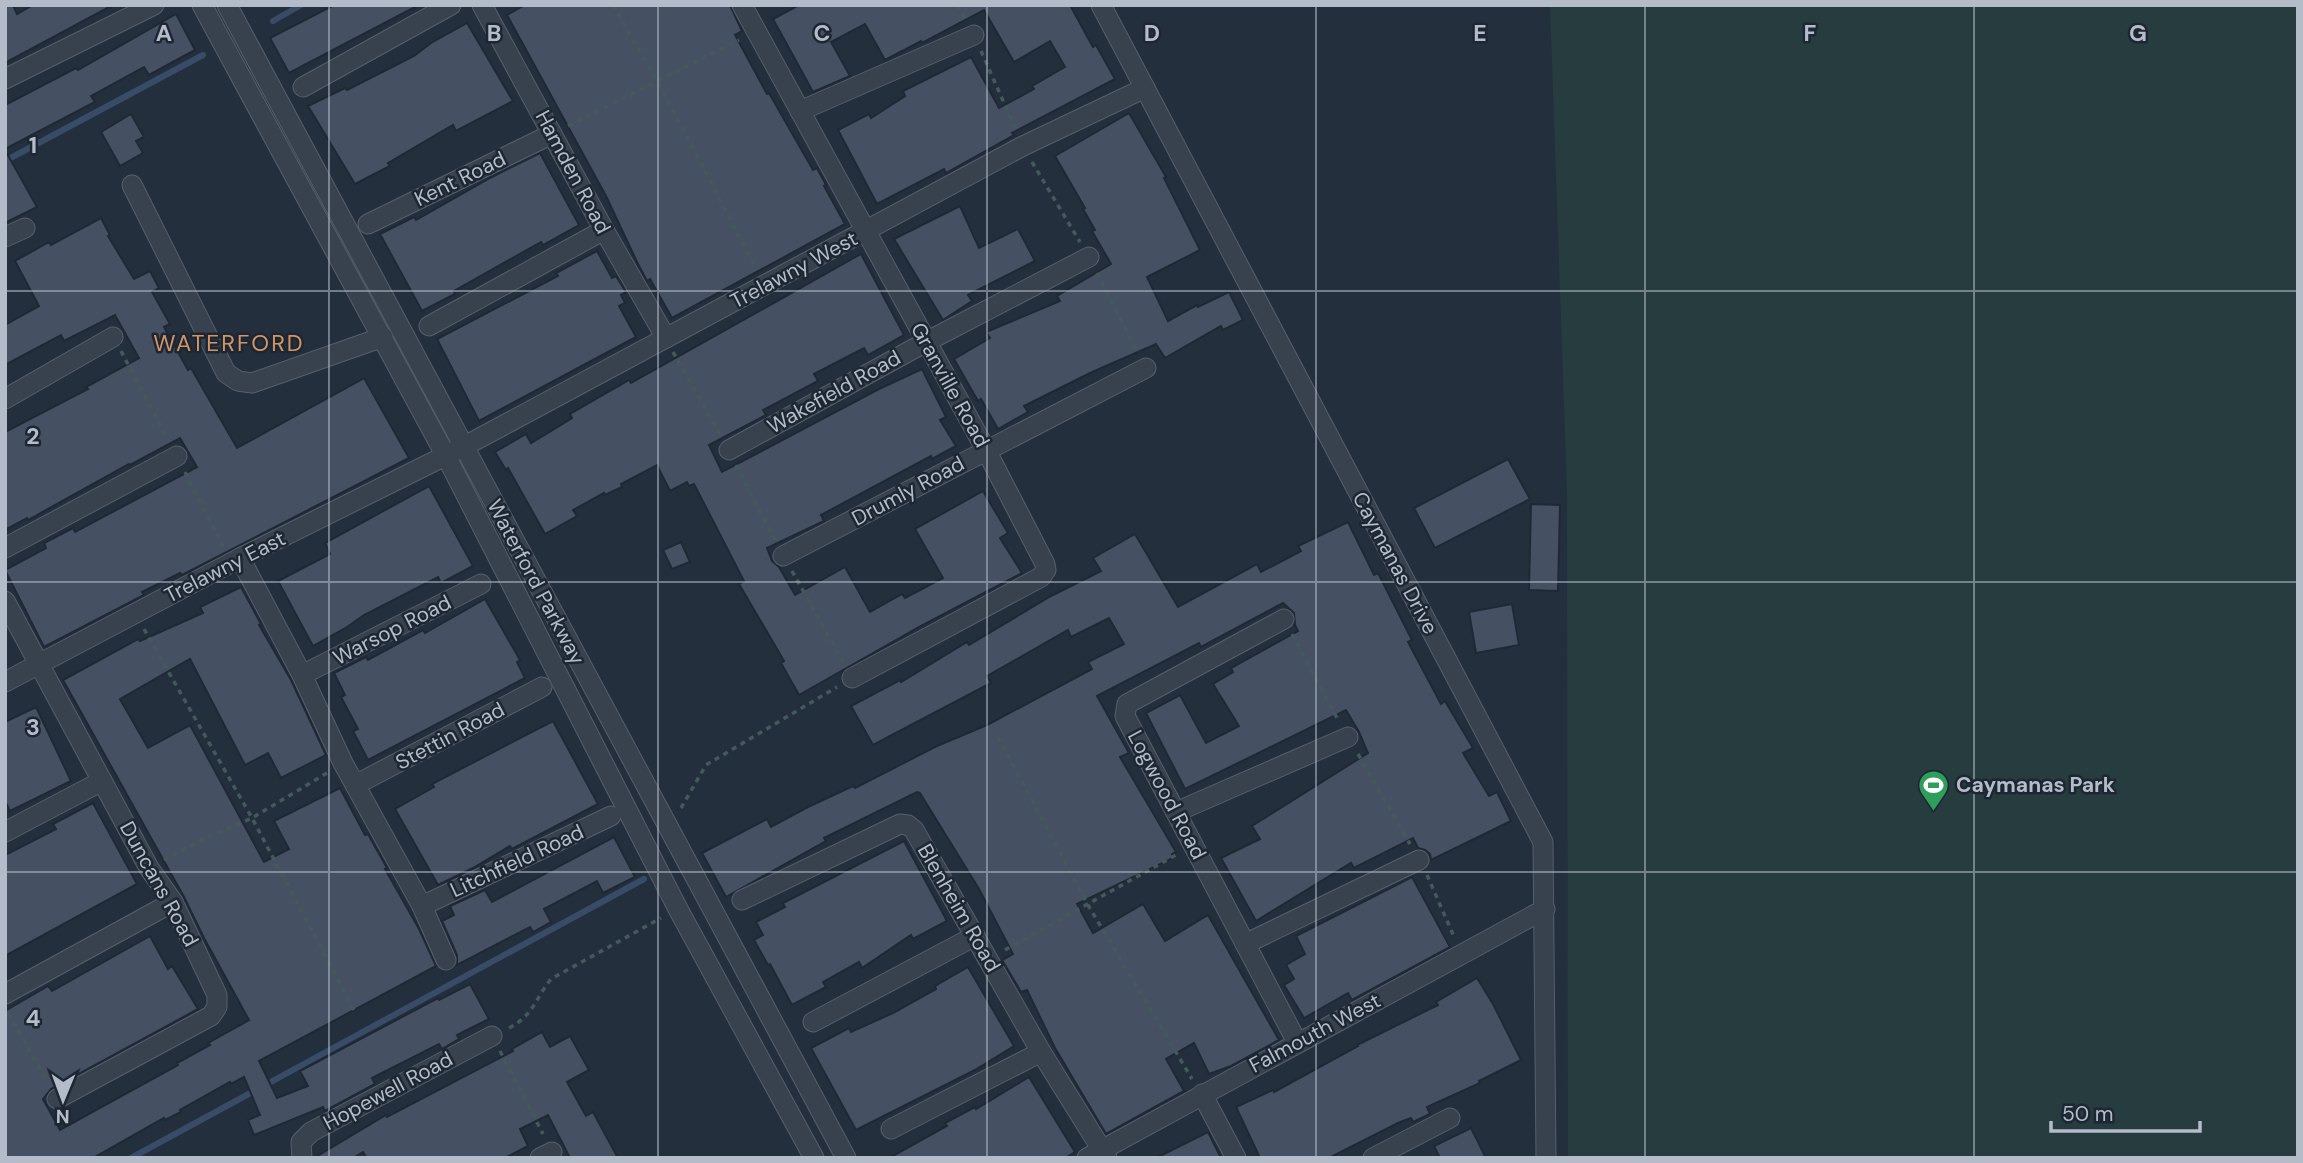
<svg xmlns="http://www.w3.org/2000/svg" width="2303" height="1163" font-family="'DM Sans',sans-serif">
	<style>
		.green { fill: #263c3f }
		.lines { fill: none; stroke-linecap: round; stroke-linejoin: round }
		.stream { stroke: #394c67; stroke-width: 6 }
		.building { fill: #455162; stroke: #1f2835; stroke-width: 2 }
		.minor-casing { stroke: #565f6c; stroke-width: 21 }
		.path { stroke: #44595c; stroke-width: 3.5; stroke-dasharray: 5 5; stroke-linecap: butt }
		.minor { stroke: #38414e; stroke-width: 19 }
		.grid { fill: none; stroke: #b4bcc9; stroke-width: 2; stroke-opacity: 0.55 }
		.labels { text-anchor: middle; stroke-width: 5; stroke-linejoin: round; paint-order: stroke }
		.street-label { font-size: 21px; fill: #b4bcc9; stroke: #1d2633 }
		.poi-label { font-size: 21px; font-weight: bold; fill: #b4bcc9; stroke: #1d2633; text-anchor: start }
		.neighbourhood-label { font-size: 23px; letter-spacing: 2px; fill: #d59563; stroke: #1d2633 }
		.grid-label { font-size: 23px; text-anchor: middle; font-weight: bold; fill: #b4bcc9; stroke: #1d2633; stroke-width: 5; stroke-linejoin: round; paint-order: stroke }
	</style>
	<rect width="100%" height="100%" fill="#242f3e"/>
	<path class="green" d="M1550 5H2298V1158H1568L1567 490Z"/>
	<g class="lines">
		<g class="stream">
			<path d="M273 21 301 5"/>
			<path d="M5 161 203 55"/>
			<path d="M131 1158 644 879"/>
		</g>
	</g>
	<g class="building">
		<path d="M5 5H13L17 14 33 5H113L5 63Z"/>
		<path d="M334 5H419L289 73 270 38Z"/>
		<path d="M525 5H730L742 31 735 35 767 94 769 93 813 170 817 168 826 185 824 186 845 224 672 318 650 279 647 281 638 264 606 196 507 15Z"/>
		<path d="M799 5H1070L1093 47 1096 45 1115 79 1012 133 1014 135 946 173 944 169 877 204 838 130 869 114 871 118 905 96 903 91 971 57 999 108 1034 89 1032 86 1065 67 1050 41 1014 62 984 10 922 43 921 41 885 60 865 24 831 42 850 76 813 92 773 19Z"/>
		<path d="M176 14 195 50 149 75 144 67 91 96 95 102 5 149V105L76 68 78 70Z"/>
		<path d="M467 23 513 101 456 131 453 125 388 163 390 166 355 184 308 106 345 88 347 90 414 56 431 43Z"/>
		<path d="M1129 113 1166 177 1164 178 1200 250 1147 277 1168 321 1197 305 1198 307 1229 292 1243 320 1223 330 1221 326 1165 358 1156 344 1090 373 1024 406 1028 412 998 429 981 399 978 401 954 359 990 338 986 332 1060 301 1057 296 1111 264 1092 231 1095 230 1083 209 1085 208 1055 156Z"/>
		<path d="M131 114 144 137 136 141 143 153 120 166 101 132Z"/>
		<path d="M5 150 37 207 5 223Z"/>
		<path d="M540 153 579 225 543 245 541 242 454 291 455 294 422 311 380 234 414 217 416 220 490 178Z"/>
		<path d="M960 206 979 248 1018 229 1035 261 968 295 972 301 943 320 894 239Z"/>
		<path d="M101 218 110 235 108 236 134 279 150 271 159 288 152 292 170 324 164 327 188 370 191 368 237 448 364 378 409 458 182 575 180 573 142 592 144 595 44 647 5 570 46 548 44 543 73 528 75 532 197 467 180 438 130 465 129 464 28 520 27 518 5 530V432L88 389 86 387 139 358 115 315 64 341 61 335 5 365V325L39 306 15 261 49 242 51 245Z"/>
		<path d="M597 251 612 278 616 276 626 292 621 295 625 303 619 306 636 337 479 421 437 339 558 276 556 273Z"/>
		<path d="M861 254 904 335 868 355 864 348 814 374 818 381 763 410 766 415 709 445 722 472 879 389 922 369 946 417 940 420 956 446 932 459 931 456 821 515 824 521 767 548 772 561 779 567 795 595 845 567 870 612 902 594 905 598 943 578 915 529 983 491 1008 533 1000 538 1022 573 921 626 799 695 781 663 784 661 739 584 744 581 694 484 689 486 687 482 670 491 657 465 621 484 622 487 605 495 604 493 573 510 577 516 545 534 508 468 506 470 495 452 526 434 531 443 572 418 570 414 629 380 631 383Z"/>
		<path d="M1508 459 1530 499 1435 548 1414 508Z"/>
		<path d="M429 486 473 566 441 583 438 577 364 615 347 627 313 646 278 581 330 554 325 543Z"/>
		<path d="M1531 504 1560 505 1558 591 1529 590Z"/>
		<path d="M1348 522 1374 575 1378 573 1412 640 1408 642 1441 704 1445 701 1473 748 1463 753 1489 796 1497 792 1511 821 1431 860 1430 854 1425 850 1418 848 1413 838 1354 868 1351 863 1256 921 1221 858 1260 839 1252 826 1368 753 1359 732 1346 710 1185 789 1146 713 1180 695 1206 743 1239 726 1213 684 1233 672 1231 668 1298 631 1295 625 1294 613 1283 603 1201 647 1199 643 1097 696 1129 753 1120 757 1176 852 1172 854 1173 858 1077 904 1093 933 1143 904 1165 941 1208 915 1279 1040 1231 1066 1209 1074 1194 1043 1166 1059 1184 1091 1106 1134 1055 1048 1027 990 1021 992 1002 960 1013 954 979 889 920 793 917 792 824 838 826 841 726 897 702 853 767 819 771 827 808 807 853 786 855 788 937 746 987 725 1092 669 1088 662 1124 644 1109 618 1071 637 1068 630 987 676 991 683 873 745 851 706 900 680 901 682 967 642 969 645 1051 596 1101 571 1093 558 1135 534 1178 607 1257 564 1261 572 1301 551 1298 546Z"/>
		<path d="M681 542 690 562 672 569 663 550Z"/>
		<path d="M241 587 261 624 259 625 291 680 326 755 281 778 268 753 245 765 190 659 120 699 148 748 190 725 264 862 289 849 274 821 340 788 365 835 368 834 387 868 385 869 419 929 436 966 259 1061 277 1098 308 1086 300 1071 438 998 439 1000 470 984 489 1019 457 1035 459 1039 442 1049 439 1044 372 1078 375 1084 325 1111 323 1107 254 1135 248 1120 260 1115 244 1077 231 1084 230 1082 180 1110 181 1112 165 1120 164 1118 93 1158H5V1011L48 986 52 991 150 936 168 969 172 966 198 1009 51 1089 43 1099 60 1130 178 1065 177 1063 210 1045 208 1043 249 1020 204 938 184 897 63 680 138 639 140 641 203 613 200 607Z"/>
		<path d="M485 599 520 660 517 662 525 678 368 760 353 731 358 729 341 697 345 695 334 673 366 657 368 660 423 630 425 633Z"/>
		<path d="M1512 604 1519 645 1476 653 1469 612Z"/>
		<path d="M36 707 71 781 10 811 5 801V722Z"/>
		<path d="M553 721 598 804 512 849 510 846 473 868 438 885 395 809 434 787 432 784Z"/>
		<path d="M93 803 137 884 5 956V855L56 829 53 824Z"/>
		<path d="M614 837 635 877 603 893 597 881 544 909 551 922 533 932 530 927 457 965V955L442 921 454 915 450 906 485 890 492 902Z"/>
		<path d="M904 841 947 921 913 939 911 935 862 968 859 962 823 982 826 987 792 1005 770 964 768 965 754 940 763 935 756 922 785 907 783 903Z"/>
		<path d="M1412 877 1450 947 1352 1000 1348 993 1304 1018 1284 985 1294 979 1286 965 1305 954 1296 936Z"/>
		<path d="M968 967 1014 1046 975 1070 856 1130 811 1048 849 1028 851 1032 893 1013 936 989 935 986Z"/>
		<path d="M1477 978 1493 1004 1521 1060 1479 1081 1480 1083 1427 1107 1430 1114 1413 1122 1411 1118 1398 1123 1329 1158H1260L1236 1107 1273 1090 1274 1092 1358 1046 1357 1045 1438 1005 1436 1002Z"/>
		<path d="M542 1032 550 1047 570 1036 589 1070 567 1082 586 1116 593 1112 618 1158H570L548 1115 520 1129 528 1146 505 1158H367L363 1152 353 1158H314L386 1115 387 1117 513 1051 512 1049Z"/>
		<path d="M1029 1077 1075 1152 1065 1158H889L947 1126 945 1123 975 1107 976 1109Z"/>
		<path d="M1471 1128 1486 1158H1440L1434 1146Z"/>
		<path d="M1208 1132 1221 1158H1156Z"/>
	</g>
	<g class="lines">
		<defs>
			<g id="minor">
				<path d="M202 5 446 456 678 909 814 1158"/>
				<path d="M227 5 846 1158"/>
				<path d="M482 5 604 230 666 338"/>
				<path d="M742 5 986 450 1045 564 1046 570 1041 577 852 678"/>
				<path d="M1101 5 1543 842 1546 1158"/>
				<path d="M5 79 154 5"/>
				<path d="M303 87 451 5"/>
				<path d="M800 111 974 35"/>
				<path d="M132 185 226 373 238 381 252 383 383 337"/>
				<path d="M368 224 552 134"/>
				<path d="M5 237 25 228"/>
				<path d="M429 326 604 230"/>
				<path d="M5 399 113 337"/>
				<path d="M729 450 926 342 1089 257"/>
				<path d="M5 548 177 456"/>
				<path d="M783 556 1146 368"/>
				<path d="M240 558 302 675 343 763 422 906 446 960"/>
				<path d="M5 601 149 868 173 902 217 995V1007L211 1016 57 1099"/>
				<path d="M1284 619 1127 704 1125 716 1297 1042"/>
				<path d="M302 675 481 584"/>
				<path d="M5 682 240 558 463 447 1023 146 1145 88"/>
				<path d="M357 784 542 687"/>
				<path d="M1176 812 1348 737"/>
				<path d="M5 832 102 781"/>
				<path d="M742 900 900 824 908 825 914 830 1041 1052 1107 1158"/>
				<path d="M422 906 611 816"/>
				<path d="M1245 944 1419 860"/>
				<path d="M5 994 173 902"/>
				<path d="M813 1022 975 936"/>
				<path d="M1202 1094 1236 1158"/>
				<path d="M891 1129 1041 1052"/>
				<path d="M302 1158 301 1142 311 1132 492 1036"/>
				<path d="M540 1158 552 1152"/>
				<path d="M1087 1158 1545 909"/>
				<path d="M1373 1158 1450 1118"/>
			</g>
		</defs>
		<use href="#minor" class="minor-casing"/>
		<g class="path">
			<path d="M613 5 658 82 756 268"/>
			<path d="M957 5 965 19"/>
			<path d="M981 51 1016 130"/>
			<path d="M568 126 739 40"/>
			<path d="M1032 162 1080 242"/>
			<path d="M1097 273 1137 351"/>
			<path d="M121 351 168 440"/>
			<path d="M673 352 720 434"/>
			<path d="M736 465 775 540"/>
			<path d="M185 472 223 546"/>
			<path d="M792 571 843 662"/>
			<path d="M144 629 252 818 354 1010"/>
			<path d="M1292 634 1338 720"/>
			<path d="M998 737 1088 905 1192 1079"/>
			<path d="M1358 754 1410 844"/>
			<path d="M681 808 706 765 837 687"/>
			<path d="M164 860 204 839 252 818 327 773"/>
			<path d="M1427 875 1455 939"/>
			<path d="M1005 950 1176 855"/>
			<path d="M8 1013 48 1082"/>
			<path d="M509 1028C534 1015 535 999 551 979L661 918"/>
			<path d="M500 1051 543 1134"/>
		</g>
		<use href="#minor" class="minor"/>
	</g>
	<path class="grid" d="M329 5V1158M658 5V1158M987 5V1158M1316 5V1158M1645 5V1158M1974 5V1158M5 291H2298M5 582H2298M5 872H2298"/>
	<defs>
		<symbol id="stadium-pin" viewBox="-11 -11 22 30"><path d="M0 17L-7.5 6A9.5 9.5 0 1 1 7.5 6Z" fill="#2e9e5b" stroke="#1d2633"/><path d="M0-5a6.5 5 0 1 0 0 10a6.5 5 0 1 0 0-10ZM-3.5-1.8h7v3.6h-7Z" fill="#fff"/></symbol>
	</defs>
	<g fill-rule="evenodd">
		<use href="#stadium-pin" x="1916" y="768" width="35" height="47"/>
	</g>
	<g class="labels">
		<g class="street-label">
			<text transform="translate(573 172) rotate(62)" y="7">Hamden Road</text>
			<text transform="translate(460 179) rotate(-26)" y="7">Kent Road</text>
			<text transform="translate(794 270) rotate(-28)" y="7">Trelawny West</text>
			<text transform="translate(950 385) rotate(61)" y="7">Granville Road</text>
			<text transform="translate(834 392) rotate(-29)" y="7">Wakefield Road</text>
			<text transform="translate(908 491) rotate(-28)" y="7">Drumly Road</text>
			<text transform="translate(1395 563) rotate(62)" y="7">Caymanas Drive</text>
			<text transform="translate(225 567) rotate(-27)" y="7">Trelawny East</text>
			<text transform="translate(536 582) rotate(62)" y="7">Waterford Parkway</text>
			<text transform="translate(392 630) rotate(-27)" y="7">Warsop Road</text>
			<text transform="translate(450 736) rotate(-28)" y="7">Stettin Road</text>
			<text transform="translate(1167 795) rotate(62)" y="7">Logwood Road</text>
			<text transform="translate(517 861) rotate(-25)" y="7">Litchfield Road</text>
			<text transform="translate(159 884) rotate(61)" y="7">Duncans Road</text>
			<text transform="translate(959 908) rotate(60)" y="7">Blenheim Road</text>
			<text transform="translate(1315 1033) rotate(-28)" y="7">Falmouth West</text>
			<text transform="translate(388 1091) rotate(-28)" y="7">Hopewell Road</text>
		</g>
		<g class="poi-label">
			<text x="1956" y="792">Caymanas Park</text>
		</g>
		<g class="neighbourhood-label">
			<text x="229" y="351">WATERFORD</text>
		</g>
	</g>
	<g class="grid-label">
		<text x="164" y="41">A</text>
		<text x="494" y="41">B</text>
		<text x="822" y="41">C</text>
		<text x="1152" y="41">D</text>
		<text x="1480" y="41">E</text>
		<text x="1810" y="41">F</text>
		<text x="2138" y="41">G</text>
		<text x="33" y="153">1</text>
		<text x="33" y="444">2</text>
		<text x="33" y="735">3</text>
		<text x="33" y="1026">4</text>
	</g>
	<rect width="2303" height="1163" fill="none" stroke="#b4bcc9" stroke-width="14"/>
	<g transform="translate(63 1100) rotate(181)" stroke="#1d2633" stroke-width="5" paint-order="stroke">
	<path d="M0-5L12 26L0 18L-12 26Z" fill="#b4bcc9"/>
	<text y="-10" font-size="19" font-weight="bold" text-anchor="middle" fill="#b4bcc9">N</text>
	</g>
	<path d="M2051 1121v10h149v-10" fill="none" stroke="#b4bcc9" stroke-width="3.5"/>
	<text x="2062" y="1121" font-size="21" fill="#b4bcc9" stroke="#1d2633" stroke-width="5" paint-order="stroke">50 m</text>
</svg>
